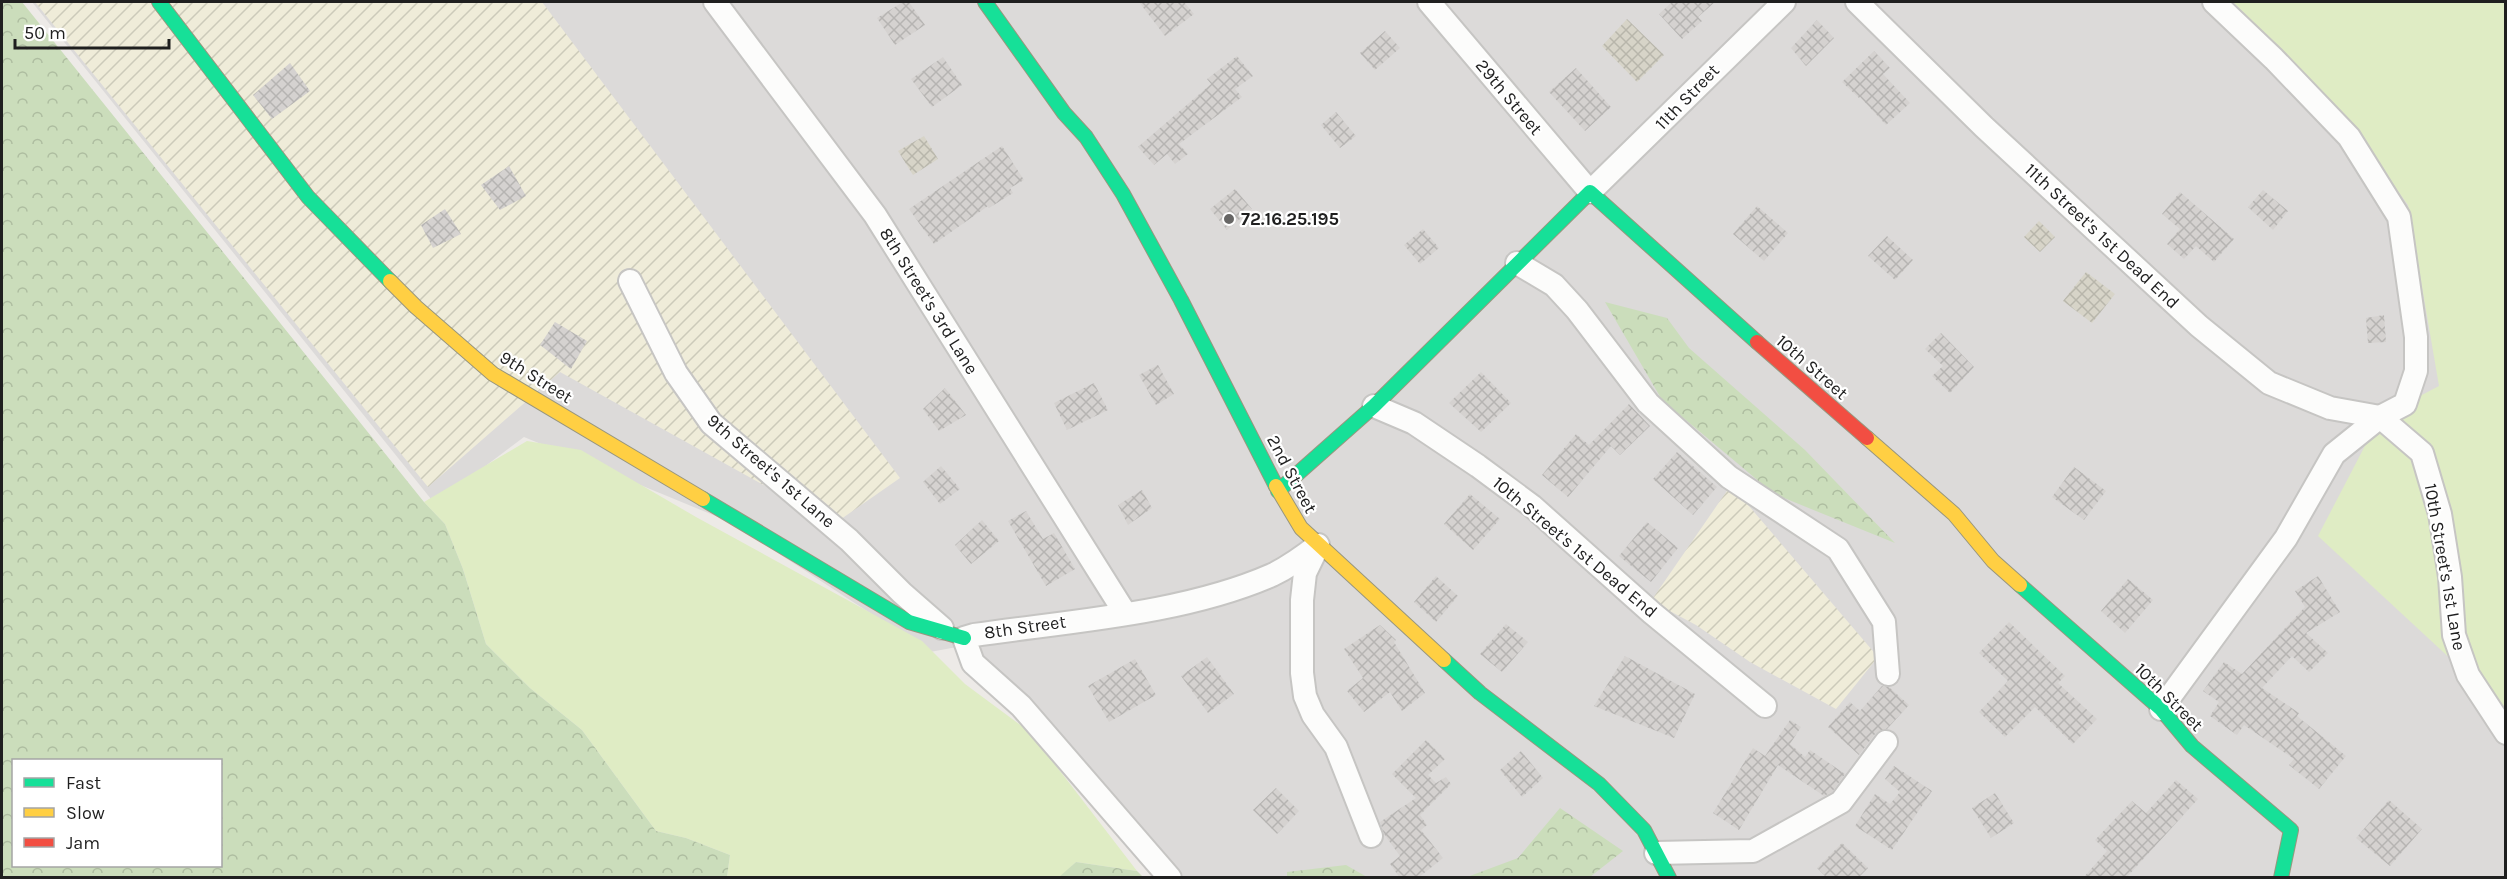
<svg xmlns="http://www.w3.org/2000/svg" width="2507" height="879" font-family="Karla,sans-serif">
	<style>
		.residential { fill: #dcdad9 }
		.construction { fill: url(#construction-cross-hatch) }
		.farmland { fill: url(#farmland-furrows) }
		.grass { fill: #dfecc4 }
		.forest { fill: url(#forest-crowns); fill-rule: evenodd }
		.building { fill: url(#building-cross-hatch) }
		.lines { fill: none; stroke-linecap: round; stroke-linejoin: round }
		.street-casing { stroke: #c6c5c3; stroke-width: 26 }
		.fast-casing { stroke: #98967e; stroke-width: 16 }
		.slow-casing { stroke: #98967e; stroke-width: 16 }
		.jam-casing { stroke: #98967e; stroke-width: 16 }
		.street { stroke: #fcfcfb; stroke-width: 22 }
		.fast { stroke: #16e098; stroke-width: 14 }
		.slow { stroke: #ffcf43; stroke-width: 14 }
		.jam { stroke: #f24e42; stroke-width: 14 }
		.poi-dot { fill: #676665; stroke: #fff; stroke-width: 2 }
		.labels { text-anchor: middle; stroke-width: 4.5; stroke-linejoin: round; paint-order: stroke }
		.street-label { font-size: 18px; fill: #1f1f1f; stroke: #fff }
		.poi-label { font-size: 18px; font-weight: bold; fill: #1f1f1f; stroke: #fff; text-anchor: start }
	</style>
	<defs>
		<pattern id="construction-cross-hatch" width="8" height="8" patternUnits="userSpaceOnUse" patternTransform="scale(1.5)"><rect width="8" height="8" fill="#d7d4c8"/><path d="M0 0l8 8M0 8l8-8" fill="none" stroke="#b8b6ab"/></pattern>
		<pattern id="farmland-furrows" width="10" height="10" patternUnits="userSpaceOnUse" patternTransform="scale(1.5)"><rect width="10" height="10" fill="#efecd9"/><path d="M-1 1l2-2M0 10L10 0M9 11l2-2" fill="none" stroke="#cccaba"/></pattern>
		<pattern id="forest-crowns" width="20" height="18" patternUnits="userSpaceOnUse" patternTransform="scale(1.5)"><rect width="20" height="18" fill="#cbddbb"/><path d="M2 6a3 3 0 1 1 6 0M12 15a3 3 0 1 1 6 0" fill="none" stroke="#aebda0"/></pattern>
		<pattern id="building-cross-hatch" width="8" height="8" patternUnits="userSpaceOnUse" patternTransform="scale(1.5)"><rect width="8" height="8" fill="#d5d2d0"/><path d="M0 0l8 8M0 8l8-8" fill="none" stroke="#b6b4b2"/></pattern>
	</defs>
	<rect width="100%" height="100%" fill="#edeae7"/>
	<path class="residential" d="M32 2H2233L2337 107 2409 205 2440 387 2468 675 2505 721V877H1161L973 644 930 652 730 522 524 437 435 504Z"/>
	<g class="construction">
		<path d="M1627 19 1664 55 1637 82 1602 46Z"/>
		<path d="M924 136 938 159 913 175 898 151Z"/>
		<path d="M2039 221 2055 237 2040 252 2024 237Z"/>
		<path d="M2086 272 2115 294 2092 323 2063 301Z"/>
	</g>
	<g class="farmland">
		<path d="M35 2H542L900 478 834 524 560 372 428 487Z"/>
		<path d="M1731 485 1878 657 1836 709 1750 662 1696 625 1651 601Z"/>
	</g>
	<g class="grass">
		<path d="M2233 2H2505V721L2468 675 2318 536 2380 417 2439 386 2408 205 2337 107Z"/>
		<path d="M527 441 581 450 696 517 922 641 965 684 1030 732 1137 871 1076 862 1059 878 727 877 730 855 686 838 656 831 582 730 530 688 486 644 463 569 445 524 424 502Z"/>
	</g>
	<g class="forest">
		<path d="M2 2H22L424 502 445 524 463 569 486 644 530 688 582 730 656 831 686 838 730 855 727 877H2ZM14 760H220V866H14Z"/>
		<path d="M1605 302 1667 318 1689 348 1805 450 1895 543 1774 494 1662 400Z"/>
		<path d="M1560 808 1623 851 1590 877H1467L1518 858Z"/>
		<path d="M1076 862 1137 871 1143 877H1059Z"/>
		<path d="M1346 865 1367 877H1287V872Z"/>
	</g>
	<g class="building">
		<path d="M903 2H909L925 25 895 45 877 18Z"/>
		<path d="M1139 2H1184L1194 14 1165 36Z"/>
		<path d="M1672 2H1715L1698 17 1702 21 1682 39 1659 14Z"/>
		<path d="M1817 20 1834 38 1806 66 1791 48Z"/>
		<path d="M1385 31 1400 48 1375 70 1360 53Z"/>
		<path d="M1874 51 1890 68 1883 74 1910 103 1886 125 1860 97 1859 98 1842 82Z"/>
		<path d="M1237 56 1253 76 1235 89 1242 97 1179 144 1188 154 1175 164 1167 154 1154 165 1138 147 1211 84 1207 79Z"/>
		<path d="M943 57 962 85 932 107 911 79Z"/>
		<path d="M290 63 310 91 272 119 253 95Z"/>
		<path d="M1576 68 1611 107 1585 131 1549 92Z"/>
		<path d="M1336 112 1356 136 1340 148 1321 125Z"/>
		<path d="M1002 146 1024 180 1010 188 1013 193 989 208 988 206 934 244 909 209Z"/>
		<path d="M509 166 526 196 500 210 481 185Z"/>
		<path d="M1235 189 1252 209 1227 230 1210 209Z"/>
		<path d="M2263 190 2288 211 2273 230 2248 207Z"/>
		<path d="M2180 192 2234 239 2214 262 2196 246 2184 259 2167 244 2180 229 2162 214Z"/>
		<path d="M1757 206 1788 233 1764 261 1733 234Z"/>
		<path d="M445 209 461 234 433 248 421 225Z"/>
		<path d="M1423 229 1439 248 1420 264 1404 245Z"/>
		<path d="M1887 236 1913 260 1895 280 1868 256Z"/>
		<path d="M2384 315 2386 342 2368 343 2366 318Z"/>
		<path d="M555 322 587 341 571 369 540 345Z"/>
		<path d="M1941 333 1974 367 1950 393 1932 376 1943 366 1925 349Z"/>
		<path d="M1158 365 1174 394 1156 405 1139 375Z"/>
		<path d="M1481 372 1511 403 1481 432 1449 403Z"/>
		<path d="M1094 383 1108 410 1067 430 1054 403Z"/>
		<path d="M945 388 966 415 939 431 923 409Z"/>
		<path d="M1629 404 1650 426 1620 455 1611 446 1568 497 1542 475 1576 434 1589 445Z"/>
		<path d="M1677 452 1717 487 1693 515 1653 479Z"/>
		<path d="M941 466 960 489 940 504 923 482Z"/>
		<path d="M2074 467 2106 491 2084 520 2052 497Z"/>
		<path d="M1142 490 1152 508 1128 525 1118 505Z"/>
		<path d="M1470 494 1500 519 1473 550 1444 524Z"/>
		<path d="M1026 511 1043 539 1054 533 1075 569 1046 586 1008 521Z"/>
		<path d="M982 520 999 541 971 564 955 545Z"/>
		<path d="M1647 522 1678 548 1651 582 1619 556Z"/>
		<path d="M1436 576 1458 596 1436 622 1414 602Z"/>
		<path d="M2318 576 2340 612 2306 633 2328 653 2309 672 2292 656 2262 688 2299 713 2297 716 2346 756 2319 789 2289 765 2294 759 2244 725 2237 735 2210 716 2219 702 2203 691 2224 662 2242 674 2305 607 2295 591Z"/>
		<path d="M2128 579 2153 600 2125 633 2101 611Z"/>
		<path d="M2009 622 2065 676 2058 683 2097 719 2073 744 2035 707 2005 737 1979 712 2008 681 1979 653Z"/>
		<path d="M1506 624 1528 642 1502 672 1480 654Z"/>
		<path d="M1380 625 1396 640 1394 642 1425 693 1402 711 1390 692 1364 712 1347 691 1363 678 1344 649Z"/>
		<path d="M1625 656 1695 694 1674 738 1594 706Z"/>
		<path d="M1207 657 1234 694 1208 713 1181 676Z"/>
		<path d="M1135 659 1156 695 1109 722 1088 686Z"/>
		<path d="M1882 686 1889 687 1909 705 1887 729 1875 734 1859 755 1828 727 1850 702 1860 711Z"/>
		<path d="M1790 720 1801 727 1790 744 1805 757 1810 750 1845 774 1832 792 1824 796 1778 765 1739 830 1713 813 1753 748 1765 756Z"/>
		<path d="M1426 740 1445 759 1428 775 1436 783 1446 777 1451 784 1420 815 1427 825 1421 830 1443 858 1418 878H1400L1390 864 1400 856 1384 834 1380 822 1416 798 1392 774Z"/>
		<path d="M1521 751 1543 778 1522 797 1500 770Z"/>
		<path d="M1894 766 1932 791 1892 850 1855 826 1875 794 1890 804 1900 792 1885 779Z"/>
		<path d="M2176 780 2198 799 2126 878H2083L2107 851 2095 840 2132 801 2146 813Z"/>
		<path d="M1276 788 1299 811 1277 834 1253 810Z"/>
		<path d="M1995 793 2014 823 1991 838 1972 808Z"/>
		<path d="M2389 800 2422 829 2390 866 2356 838Z"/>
		<path d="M1842 843 1868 868 1858 878H1827L1817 868Z"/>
	</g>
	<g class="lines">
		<defs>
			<g id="street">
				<path d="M715 2 875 215 1125 613"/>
				<path d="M1429 2 1590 192 1784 2"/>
				<path d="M1857 2 1984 127 2199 326 2269 383 2330 408 2380 417"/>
				<path d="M1517 263 1554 285 1577 310 1648 403 1729 477 1838 549 1884 622 1888 674"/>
				<path d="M630 281 676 373 711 423 849 540 902 593 942 628"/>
				<path d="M1374 406 1414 423 1478 466 1532 506 1652 613 1765 706"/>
				<path d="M2380 417 2422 453 2440 514 2450 577 2454 635 2468 675 2506 733"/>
				<path d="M1318 546 1305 573 1302 600V673L1305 696 1313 715 1336 747 1371 836"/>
				<path d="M2161 709 2286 538 2334 454 2380 417 2405 404 2416 371V337L2399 217 2349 137 2274 59 2214 2"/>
				<path d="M1656 853 1753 851 1841 802 1886 742"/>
				<path d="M1170 878 1021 706 973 663 964 638 974 635C1070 621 1183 614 1272 575 1289 567 1304 556 1318 545"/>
			</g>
			<g id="fast">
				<path d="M159 2 308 197 390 281"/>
				<path d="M985 2 1064 113 1086 137 1123 194 1181 300 1276 486"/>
				<path d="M1278 491 1374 406 1590 192 1757 342"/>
				<path d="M703 499 909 622 964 638"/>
				<path d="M2020 585 2161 709 2192 746 2291 830 2281 878"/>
				<path d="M1444 660 1480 693 1599 784 1644 830 1669 878"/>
			</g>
			<g id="slow">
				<path d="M390 281 416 307 493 374 703 499"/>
				<path d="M1867 438 1954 514 1993 561 2020 585"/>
				<path d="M1276 486 1301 528 1444 660"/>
			</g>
			<path id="jam" d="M1757 342 1867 438"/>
		</defs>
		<use href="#street" class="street-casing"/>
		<use href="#fast" class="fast-casing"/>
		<use href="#slow" class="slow-casing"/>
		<use href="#jam" class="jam-casing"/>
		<use href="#street" class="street"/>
		<use href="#fast" class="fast"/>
		<use href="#slow" class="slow"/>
		<use href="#jam" class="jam"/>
	</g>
	<circle class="poi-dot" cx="1229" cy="219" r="6"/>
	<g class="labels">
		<g class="street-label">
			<text transform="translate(1509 97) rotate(50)" y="6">29th Street</text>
			<text transform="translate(1687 97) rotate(-46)" y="6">11th Street</text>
			<text transform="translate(2102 236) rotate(43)" y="6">11th Street's 1st Dead End</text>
			<text transform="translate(929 301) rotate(58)" y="6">8th Street's 3rd Lane</text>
			<text transform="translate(1812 367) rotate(41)" y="6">10th Street</text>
			<text transform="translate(536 377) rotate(32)" y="6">9th Street</text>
			<text transform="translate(771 471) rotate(41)" y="6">9th Street's 1st Lane</text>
			<text transform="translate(1292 474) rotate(62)" y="6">2nd Street</text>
			<text transform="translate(1575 547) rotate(40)" y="6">10th Street's 1st Dead End</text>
			<text transform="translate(2445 567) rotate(80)" y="6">10th Street's 1st Lane</text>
			<text transform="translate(1025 627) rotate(-8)" y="6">8th Street</text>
			<text transform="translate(2169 697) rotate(45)" y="6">10th Street</text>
		</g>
		<g class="poi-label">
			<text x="1241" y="225">72.16.25.195</text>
		</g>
	</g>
	<rect width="2507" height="879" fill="none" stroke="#1f1f1f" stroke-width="6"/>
	<rect x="12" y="759" width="210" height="108" fill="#ffffff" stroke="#a5a5a5" stroke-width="1.5"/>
	<rect x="24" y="778" width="30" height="9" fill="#16e098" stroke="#a5a5a5" stroke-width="1.5"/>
	<text x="66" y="789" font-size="18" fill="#1f1f1f">Fast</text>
	<rect x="24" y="808" width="30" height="9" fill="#ffcf43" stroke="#a5a5a5" stroke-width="1.5"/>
	<text x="66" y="819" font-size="18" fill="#1f1f1f">Slow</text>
	<rect x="24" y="838" width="30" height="9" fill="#f24e42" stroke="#a5a5a5" stroke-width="1.5"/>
	<text x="66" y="849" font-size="18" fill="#1f1f1f">Jam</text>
	<path d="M15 39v9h154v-9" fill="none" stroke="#1f1f1f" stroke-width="3"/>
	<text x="24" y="39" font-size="18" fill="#1f1f1f" stroke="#ffffff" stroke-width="4.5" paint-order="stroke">50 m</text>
</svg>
